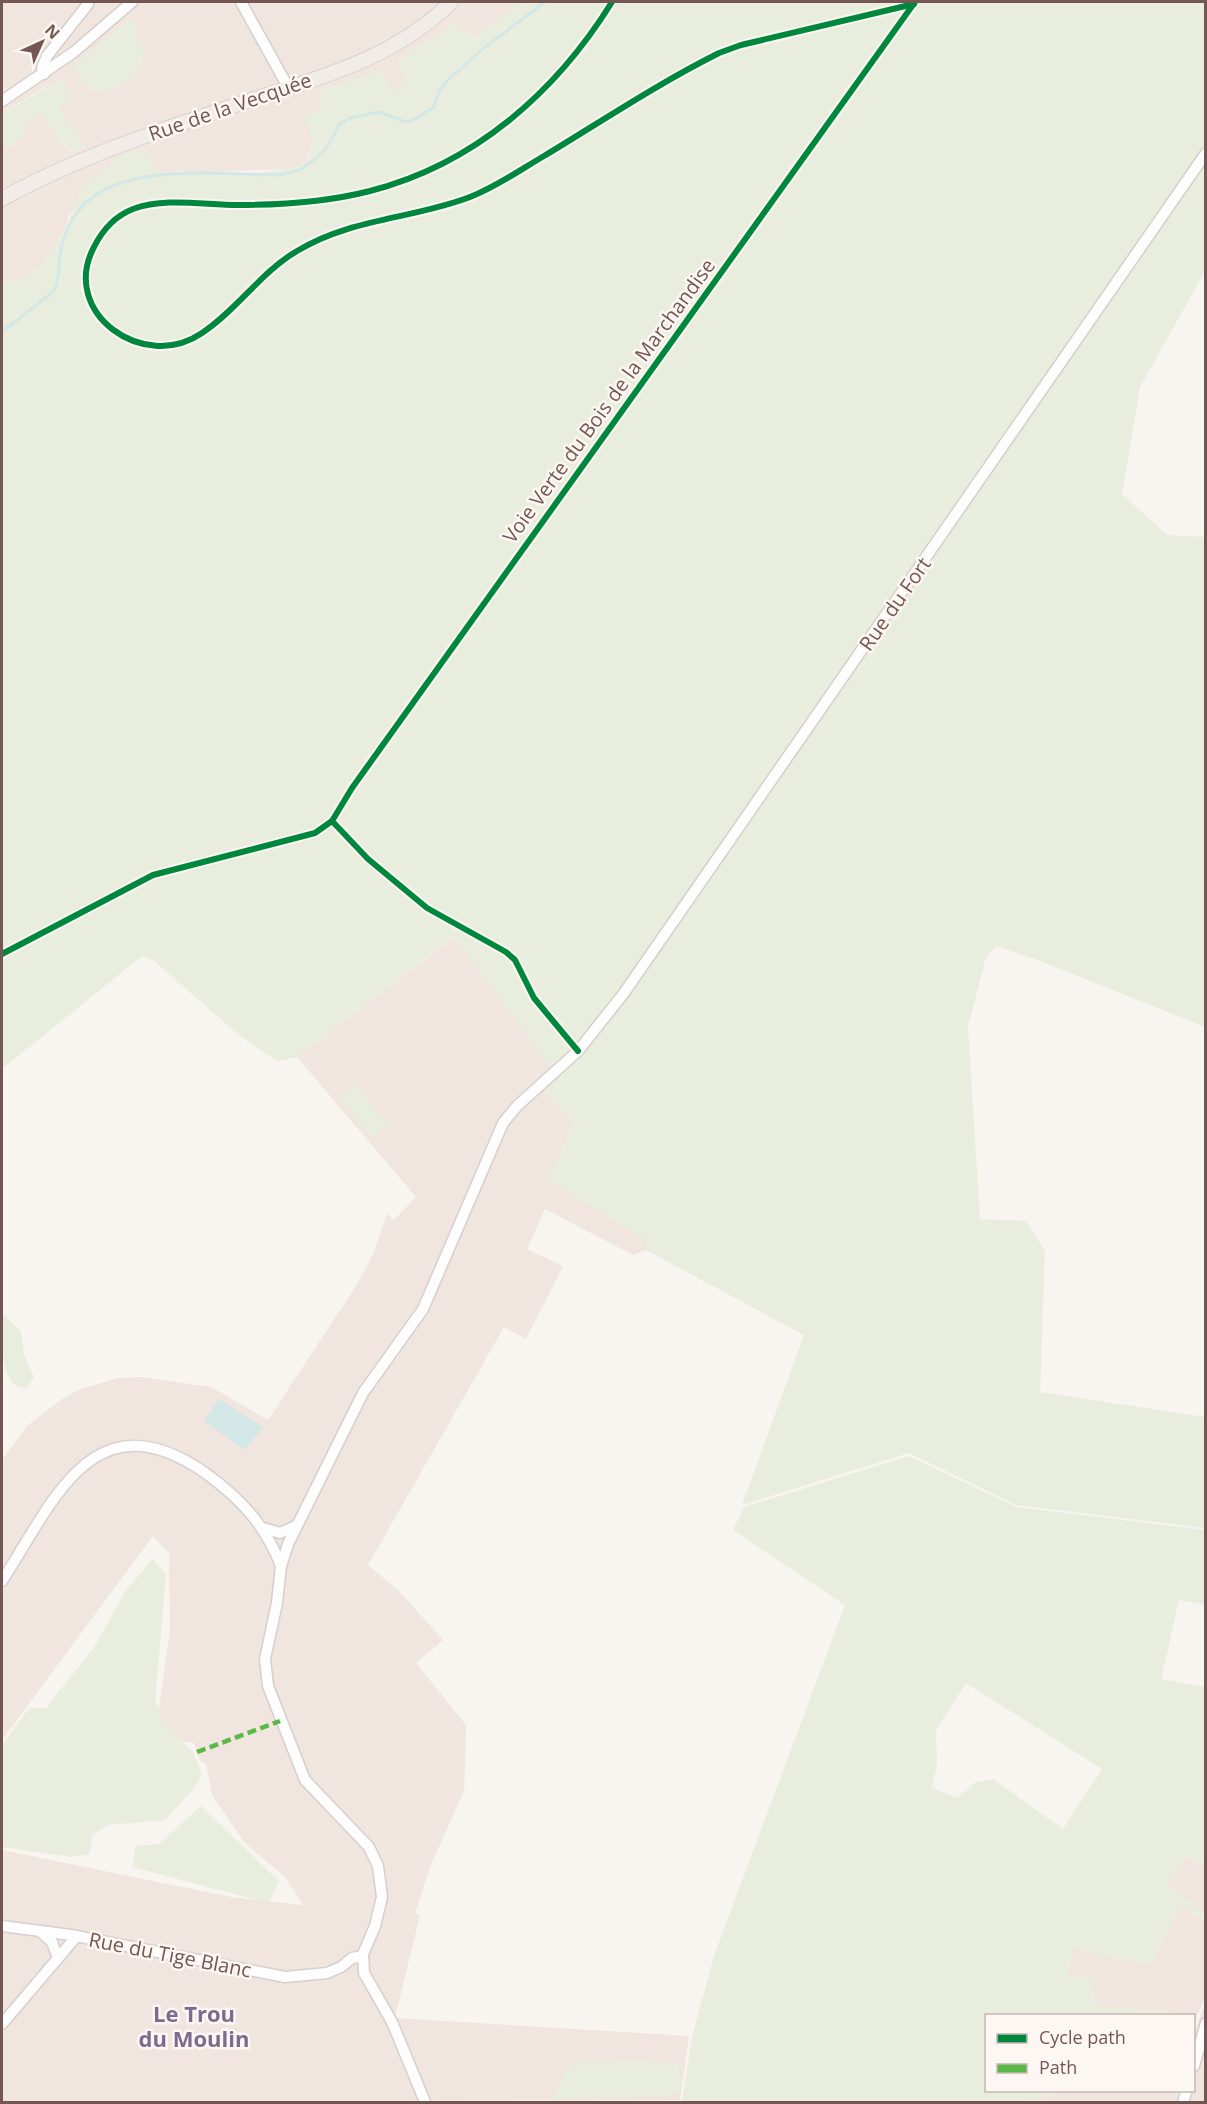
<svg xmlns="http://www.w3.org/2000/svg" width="1207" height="2104" font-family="'Open Sans',sans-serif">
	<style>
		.residential { fill: #f0e5df }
		.green { fill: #e9eddd; fill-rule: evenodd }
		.water { fill: #d3e8e6 }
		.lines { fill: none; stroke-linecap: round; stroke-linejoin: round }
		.stream { stroke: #d3e8e6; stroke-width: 3 }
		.minor-casing { stroke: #d6cfcc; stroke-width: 13 }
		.major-casing { stroke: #d9d0cd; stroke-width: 16 }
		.minor { stroke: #fefdfd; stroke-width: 10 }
		.major { stroke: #f2ece8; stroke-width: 14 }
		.quiet { stroke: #58b947; stroke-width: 4.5; stroke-dasharray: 9 4.5; stroke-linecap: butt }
		.cycleway-casing { stroke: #fdf7f4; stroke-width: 10 }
		.cycleway { stroke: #00873e; stroke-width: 6 }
		.labels { text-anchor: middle; stroke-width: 5; stroke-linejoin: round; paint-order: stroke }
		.street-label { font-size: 20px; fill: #745752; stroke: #fdf7f4 }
		.quarter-label { font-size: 22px; font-weight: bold; fill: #7b6b8e; stroke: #fdf7f4 }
	</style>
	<rect width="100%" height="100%" fill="#f8f4f0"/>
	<g class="residential">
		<path d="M2 2H521L477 36 463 32 427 42 398 60 407 85 391 92 380 70 323 109 306 162 300 165 287 169 207 172 157 171 111 165 69 215 65 229 42 264 25 278 2 282V150L15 143 23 125 40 112 69 152 85 147 45 87 2 113Z"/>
		<path d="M454 937 552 1069 542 1089 574 1121 549 1180 648 1241 646 1250 633 1255 545 1209 527 1249 563 1266 526 1339 504 1327 368 1565 398 1590 443 1640 416 1663 466 1725 464 1791 430 1867 415 1914 420 1915 395 2018 689 2036 680 2100 2 2102V1850L231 1897 303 1905 285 1877 245 1843 212 1795 206 1764 200 1761 194 1743 155 1737 170 1630 169 1554 153 1536 2 1740V1460L27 1426 62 1399 78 1390 118 1378 141 1377 211 1387 268 1420 358 1283 374 1252 387 1214 394 1220 416 1197 297 1057Z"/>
		<path d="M1186 1856 1205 1865V1913L1166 1884Z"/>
		<path d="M1180 1904 1205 1922V1997L1198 2014 1096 2007 1067 1975 1073 1948Z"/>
		<path d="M1205 2003V2102H1024L1069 2091 1194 2090V2033Z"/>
	</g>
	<g class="green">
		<path d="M521 2H1205V144L608 1008 577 1046 552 1069 453 937 297 1057 277 1061 240 1036 153 960 142 956 2 1069V282L25 278 42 264 65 229 82 189 111 165V160L145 147 157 171C195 172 275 179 306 162L313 143 304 116 323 109 318 91 380 70 391 92 407 85 398 60 427 42 454 21 463 32 477 36Z"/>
		<path d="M129 19 136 23V38L144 48C144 53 141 65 137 71 130 82 102 94 90 91L76 74V63Z"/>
		<path d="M60 80 71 95 60 108 85 147 70 152 40 113 23 125 25 136 2 150V113Z"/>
		<path d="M1205 163V271L1140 387 1122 494 1167 535 1205 537V1027L1035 959 996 946 986 957 968 1027 980 1219 1026 1221 1045 1251 1040 1392 1205 1417V1528L1016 1505 909 1453 742 1505 804 1335 646 1250 647 1241 548 1180 574 1121 542 1089 583 1052 608 1022Z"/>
		<path d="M355 1084 388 1123 373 1137 339 1098Z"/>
		<path d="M2 1314 21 1331 24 1355 34 1377 28 1387C0 1395 1 1334 2 1314Z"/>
		<path d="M909 1456 1016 1507 1205 1530V1605L1179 1600 1161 1679 1205 1687V1865L1186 1856 1166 1884 1205 1913V1921L1180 1904 1151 1966 1074 1948 1067 1975 1092 1979 1096 2007 1198 2014 1194 2028V2016H986V2090L1069 2091 1024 2102H682L692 2037 714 1956 845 1605 733 1530 744 1507ZM966 1683 1102 1769 1063 1829 993 1779 974 1783 958 1798 932 1788 937 1765 936 1730Z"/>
		<path d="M153 1559 166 1575 155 1701 165 1724 193 1752 202 1775 195 1787 165 1820 108 1825 92 1835 90 1854 71 1857 2 1847V1745L29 1708H46L95 1646 126 1590Z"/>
		<path d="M201 1806 279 1881 269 1903 132 1867 136 1846 159 1844Z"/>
		<path d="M648 2061 678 2064 682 2080 680 2091 670 2096 552 2099 568 2068 574 2062Z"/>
	</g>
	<path class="water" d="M219 1399 263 1427 245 1450 204 1421Z"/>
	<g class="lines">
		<path class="stream" d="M2 332 54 291C60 279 58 268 60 255 62 242 67 228 74 217 110 159 220 175 278 175L298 171 313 161 325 150 340 124 350 118 379 112 406 122 416 119 434 107 439 91 448 80 485 47 545 2"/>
		<defs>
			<g id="minor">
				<path d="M241 2 288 87"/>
				<path d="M44 74 42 68 47 56 88 4"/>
				<path d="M2 101 74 52 132 2"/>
				<path d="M263 1528 280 1533 296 1526"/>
				<path d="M2 1581C54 1501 93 1396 204 1472 240 1498 265 1524 281 1566"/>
				<path d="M2 1926 71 1935 285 1977 327 1973 341 1967 352 1958 363 1956"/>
				<path d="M42 1933 52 1942 58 1958"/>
				<path d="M2 2024 76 1937"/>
				<path d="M1194 2066 1206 2023"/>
				<path d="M425 2102 392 2022 364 1973 363 1954 375 1926 382 1897 378 1866 369 1847 305 1780 268 1686 265 1659 277 1603 281 1566 288 1544 363 1393 423 1309 503 1123 517 1106 578 1051 624 993 1206 153"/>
				<path d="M1183 2102 1187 2090"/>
			</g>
			<path id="major" d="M2 199C73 159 152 133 230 107 307 81 392 62 451 2"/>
		</defs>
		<use href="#minor" class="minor-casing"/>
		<use href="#major" class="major-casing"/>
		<use href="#minor" class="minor"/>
		<use href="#major" class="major"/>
		<path class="quiet" d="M197 1752 280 1721"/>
		<defs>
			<g id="cycleway">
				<path d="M612 2C556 92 475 164 370 191 327 202 282 205 238 205 204 205 165 197 133 209 115 216 102 231 94 247 59 313 144 373 202 333 237 310 261 272 297 251 351 218 413 219 470 197 496 187 520 170 544 156 602 121 659 83 719 53L741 45 914 4"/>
				<path d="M332 821 368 859 427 908 506 952 515 960 534 998 578 1051"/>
				<path d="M2 954 153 875 315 833 332 821 352 788 915 2"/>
			</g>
		</defs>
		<use href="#cycleway" class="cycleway-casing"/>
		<use href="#cycleway" class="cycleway"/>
	</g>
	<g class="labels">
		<g class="street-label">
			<text transform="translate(230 107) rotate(-19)" y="7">Rue de la Vecquée</text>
			<text transform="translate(609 401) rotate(-54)" y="7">Voie Verte du Bois de la Marchandise</text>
			<text transform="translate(895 604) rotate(-55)" y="7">Rue du Fort</text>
			<text transform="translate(170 1955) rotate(11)" y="7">Rue du Tige Blanc</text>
		</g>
		<g class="quarter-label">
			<text x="194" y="2022">Le Trou<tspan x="194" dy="25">du Moulin</tspan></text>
		</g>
	</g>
	<rect width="1207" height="2104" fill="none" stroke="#745752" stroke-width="6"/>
	<rect x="985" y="2014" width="210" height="78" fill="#fdf7f4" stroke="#c6b7b3" stroke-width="1.5"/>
	<rect x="997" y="2034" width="30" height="9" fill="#00873e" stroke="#c6b7b3" stroke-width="1.5"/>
	<text x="1039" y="2044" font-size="18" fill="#745752">Cycle path</text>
	<rect x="997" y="2064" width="30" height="9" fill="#58b947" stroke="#c6b7b3" stroke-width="1.5"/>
	<text x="1039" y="2074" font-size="18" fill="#745752">Path</text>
	<g transform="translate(42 42) rotate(45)" stroke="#fdf7f4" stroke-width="4.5" paint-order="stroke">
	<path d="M0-4.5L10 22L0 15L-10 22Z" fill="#745752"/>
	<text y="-9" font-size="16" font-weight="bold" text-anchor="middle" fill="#745752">N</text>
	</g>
</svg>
